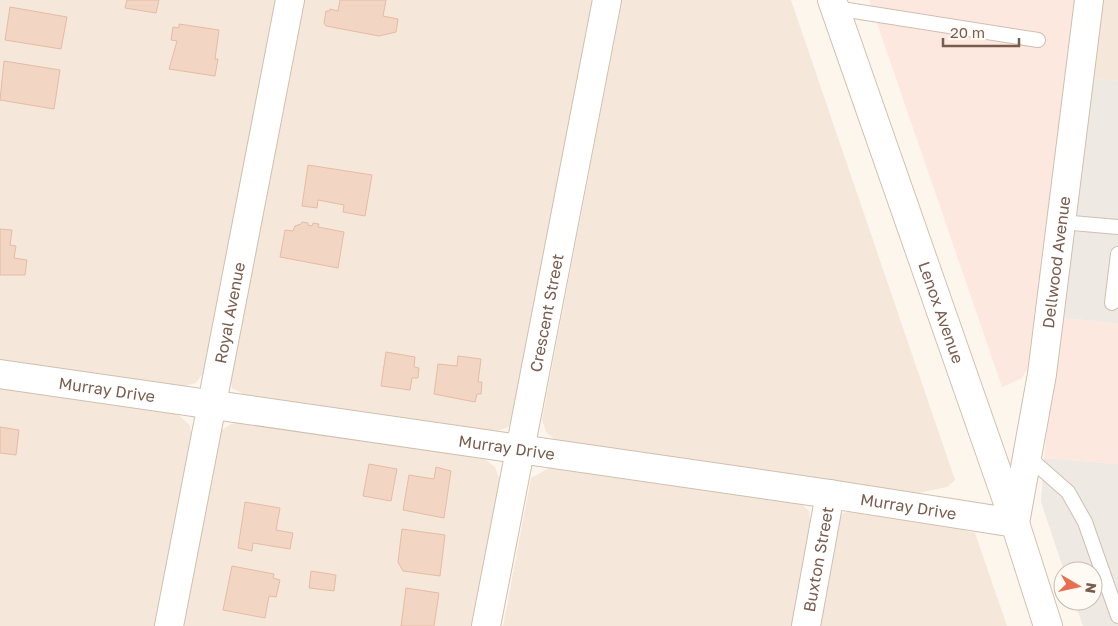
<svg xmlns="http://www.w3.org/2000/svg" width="1118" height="626" font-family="'Golos Text',sans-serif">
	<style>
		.residential { fill: #f5e8da }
		.commercial { fill: #fde8e0 }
		.industrial { fill: #efe9e4 }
		.building { fill: #f3d5c3; stroke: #e6bba3 }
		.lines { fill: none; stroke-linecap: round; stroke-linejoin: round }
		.lane-casing { stroke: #d1beb0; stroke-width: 16 }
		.street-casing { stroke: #d1beb0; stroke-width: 30 }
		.secondary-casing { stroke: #d6c0b0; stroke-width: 30 }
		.lane { stroke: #fff; stroke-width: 14 }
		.street { stroke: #fff; stroke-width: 28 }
		.secondary { stroke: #fff; stroke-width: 28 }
		.labels { text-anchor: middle; stroke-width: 4; stroke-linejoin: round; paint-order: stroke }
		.street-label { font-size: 16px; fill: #7a5c4d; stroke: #fffaf3 }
	</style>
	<rect width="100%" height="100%" fill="#fdf6ec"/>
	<g class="residential">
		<path d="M0 0H278L208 366 196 383 184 386 0 360Z"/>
		<path d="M299 0H594L514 416 508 427 495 432 247 396 232 388 228 368Z"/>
		<path d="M622 0H791L955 480 947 487 908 495 556 441 546 432 542 419Z"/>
		<path d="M1099 0H1118V81L1090 78Z"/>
		<path d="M0 388 177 413 190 426 193 443 157 626H0Z"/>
		<path d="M244 422 482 457 495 467 500 480 472 626H178L220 431 231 424Z"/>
		<path d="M549 468 598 472 799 502 809 511 811 530 793 626H503L531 478Z"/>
		<path d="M852 509 911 516 975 533 1007 626H817L836 526 842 514Z"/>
	</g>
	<g class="commercial">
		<path d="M869 0H1079L1033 361 1021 379 1002 387Z"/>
		<path d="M1059 317 1118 324V464L1044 458Z"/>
	</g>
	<g class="industrial">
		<path d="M1090 78 1118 81V324L1059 317Z"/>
		<path d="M1044 458 1118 464V626H1083L1074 601H1093V571H1064L1041 502Z"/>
	</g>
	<g class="building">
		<path d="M127 0H159L156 13 125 8Z"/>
		<path d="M340 0H386L383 16 398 19 396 32 379 36 326 26 324 23 326 11H329L330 9 338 11Z"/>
		<path d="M10 7 67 17 61 49 5 40Z"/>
		<path d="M179 24 219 30 215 59H218L215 76 169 69 177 41 171 40 173 27 179 28Z"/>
		<path d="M4 61 60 70 54 109 0 100Z"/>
		<path d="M308 165 372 175 365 216 343 212 344 205 318 200 317 208 302 206Z"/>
		<path d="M302 222 308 223V225L312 226 313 223 319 224 318 227 344 232 338 268 280 257 285 230 293 231 295 226 301 224Z"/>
		<path d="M0 229 12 230 10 245 16 246 14 258 27 260 25 275H0Z"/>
		<path d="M386 352 415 357 414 367 419 368 418 378H412L410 390 381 386Z"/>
		<path d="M458 356 481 359 478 382H482L481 394H477L475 402 434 394 438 364 457 366Z"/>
		<path d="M0 427 19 430 16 455 0 453Z"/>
		<path d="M369 464 397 469 391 501 363 496Z"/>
		<path d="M436 467 451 471 444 518 403 510 409 475 434 479Z"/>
		<path d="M245 502 280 508 276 530 293 533 290 549 253 543 252 551 238 548Z"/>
		<path d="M402 529 445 535 440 576 403 571 398 562Z"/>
		<path d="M232 566 274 574 273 578 280 580 276 597 269 596 265 618 223 610Z"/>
		<path d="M311 571 336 575 334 591 309 588Z"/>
		<path d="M406 588 439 593 434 626H401Z"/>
	</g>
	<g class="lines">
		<defs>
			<g id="lane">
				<path d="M835 8 1038 40"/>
				<path d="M1061 222 1118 227"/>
				<path d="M1112 303 1118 254"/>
				<path d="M1027 456 1068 492 1085 522 1118 616"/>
			</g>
			<g id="street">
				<path id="s1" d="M0 374 830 494 1015 523 1042 374 1089 0"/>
				<path id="s2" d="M169 626 290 0"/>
				<path id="s3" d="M486 626 607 0"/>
				<path id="s4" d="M806 626 830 494"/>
			</g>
			<g id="secondary">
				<path id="s5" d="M832 0 1015 523 1048 626"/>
			</g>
		</defs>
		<use href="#lane" class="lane-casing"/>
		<use href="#street" class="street-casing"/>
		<use href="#secondary" class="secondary-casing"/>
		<use href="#lane" class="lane"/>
		<use href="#street" class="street"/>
		<use href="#secondary" class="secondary"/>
	</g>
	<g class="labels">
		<g class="street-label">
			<text dy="6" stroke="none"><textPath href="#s1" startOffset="1290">Dellwood Avenue</textPath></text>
			<text dy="6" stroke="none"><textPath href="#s2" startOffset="319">Royal Avenue</textPath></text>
			<text dy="6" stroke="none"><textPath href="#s3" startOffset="319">Crescent Street</textPath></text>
			<text dy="6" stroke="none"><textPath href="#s5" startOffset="331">Lenox Avenue</textPath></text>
			<text dy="6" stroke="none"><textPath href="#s1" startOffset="108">Murray Drive</textPath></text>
			<text dy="6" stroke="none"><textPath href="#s1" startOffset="512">Murray Drive</textPath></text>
			<text dy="6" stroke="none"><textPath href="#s1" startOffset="918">Murray Drive</textPath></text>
			<text dy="6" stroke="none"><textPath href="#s4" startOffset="68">Buxton Street</textPath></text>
		</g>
	</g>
	<g transform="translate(1078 586) rotate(99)"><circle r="24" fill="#fffaf3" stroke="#cabbb1"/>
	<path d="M0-4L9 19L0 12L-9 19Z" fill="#e76f51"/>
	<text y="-8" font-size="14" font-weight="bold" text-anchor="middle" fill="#7a5c4d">N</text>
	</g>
	<path d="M943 38v8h76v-8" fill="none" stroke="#7a5c4d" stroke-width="2.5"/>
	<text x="950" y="38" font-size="15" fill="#7a5c4d" stroke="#fffaf3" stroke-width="4" paint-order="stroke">20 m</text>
</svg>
